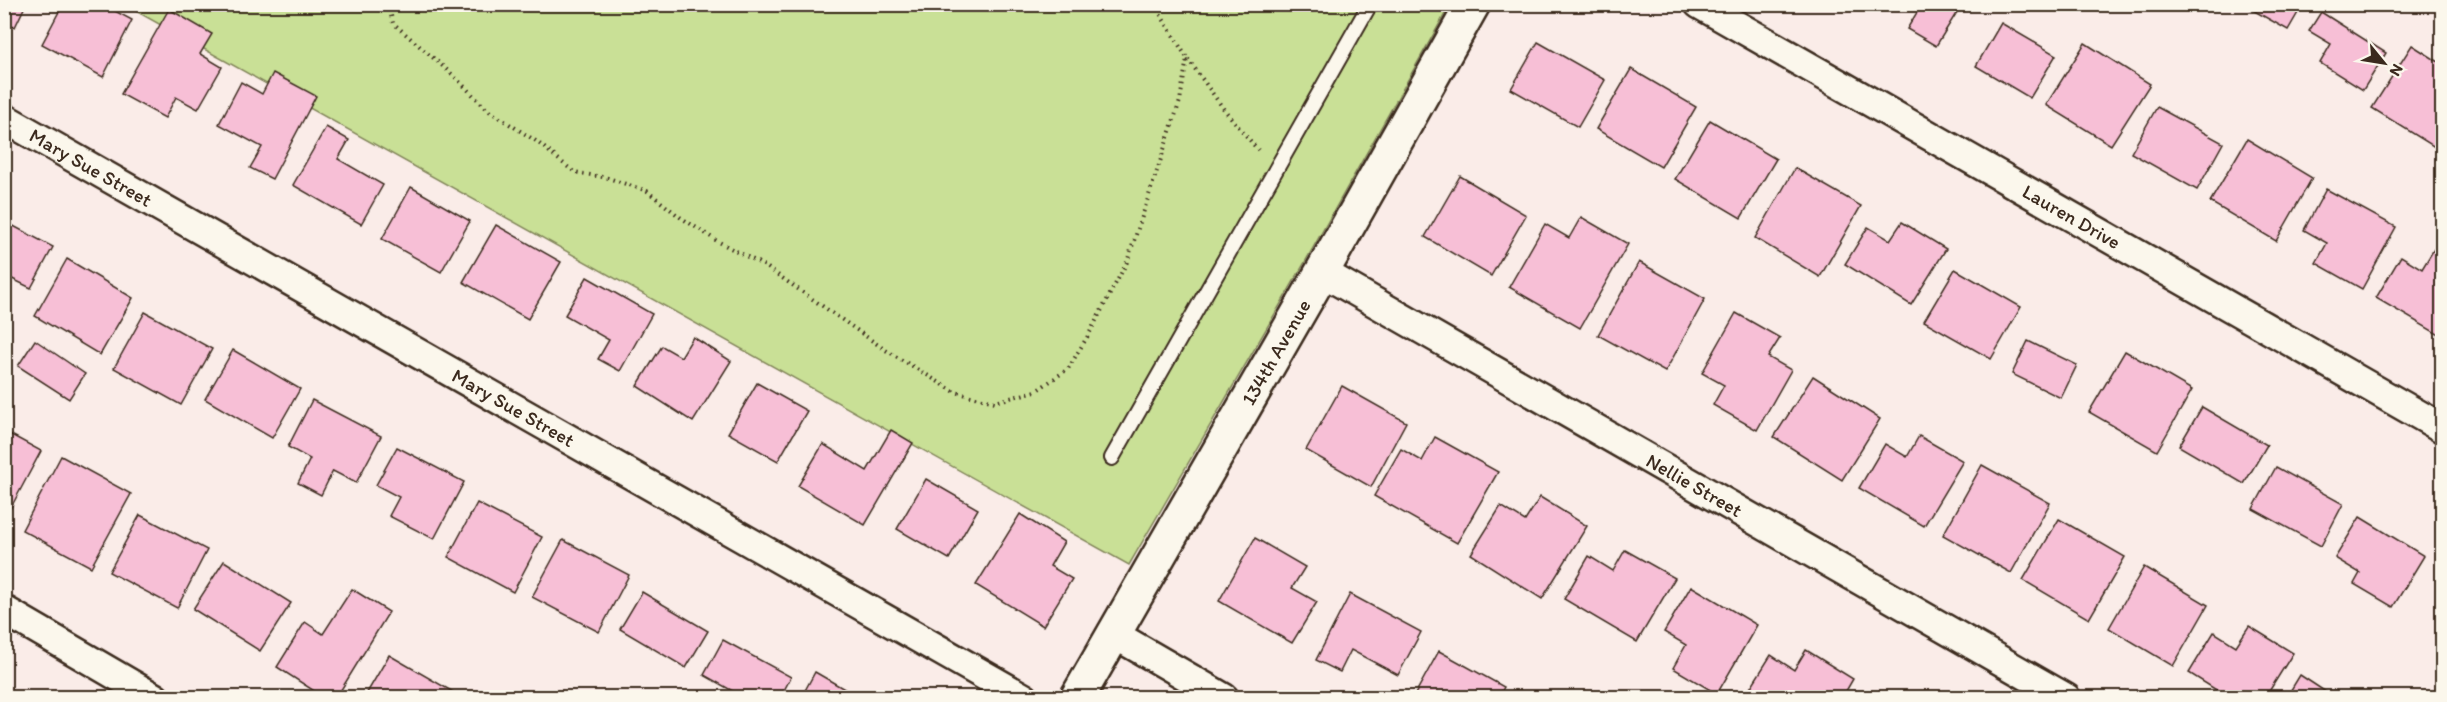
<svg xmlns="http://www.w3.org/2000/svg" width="2447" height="702" font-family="Itim,sans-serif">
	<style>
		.green { fill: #c9e096; stroke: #82855a; stroke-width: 1.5 }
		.building { fill: #f7bfd6; stroke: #3b2a1e; stroke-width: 1.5 }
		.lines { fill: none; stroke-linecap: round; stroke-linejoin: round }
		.lane-casing { stroke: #3b2a1e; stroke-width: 18 }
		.street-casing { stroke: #3b2a1e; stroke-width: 33 }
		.secondary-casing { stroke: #3b2a1e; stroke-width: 38 }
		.path { stroke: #3b2a1e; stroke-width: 4; stroke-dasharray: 1.5 4.5; stroke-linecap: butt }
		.lane { stroke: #fbf7ec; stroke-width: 14 }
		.street { stroke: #fbf7ec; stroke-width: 28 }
		.secondary { stroke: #fbf7ec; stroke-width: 33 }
		.labels { text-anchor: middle; stroke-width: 5; stroke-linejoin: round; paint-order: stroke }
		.street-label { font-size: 20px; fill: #3b2a1e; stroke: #fbf7ec }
	</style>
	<rect width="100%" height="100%" fill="#faece8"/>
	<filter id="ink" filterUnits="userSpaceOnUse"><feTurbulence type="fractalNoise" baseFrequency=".0167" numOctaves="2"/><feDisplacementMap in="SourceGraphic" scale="12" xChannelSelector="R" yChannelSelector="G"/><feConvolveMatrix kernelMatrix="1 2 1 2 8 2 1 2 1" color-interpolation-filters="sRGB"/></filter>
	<g filter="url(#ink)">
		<path class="green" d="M125 5H1450L1305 262 1129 565Z"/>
		<g class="building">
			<path d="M4 4H26L15 27 4 22Z"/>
			<path d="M63 4H102L132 20 103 77 42 44Z"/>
			<path d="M1912 4H1962L1936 46 1907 29 1919 9Z"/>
			<path d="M2242 4H2303L2288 30Z"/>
			<path d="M169 9 212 34 200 54 222 67 198 109 176 97 165 118 121 94Z"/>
			<path d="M2321 12 2386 53 2363 90 2320 63 2331 44 2309 31Z"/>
			<path d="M2001 23 2056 55 2030 98 1976 66Z"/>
			<path d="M1538 42 1605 80 1578 127 1511 89Z"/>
			<path d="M2085 43 2150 84 2111 145 2046 105Z"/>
			<path d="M2412 45 2442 64V141L2438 149 2372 108Z"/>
			<path d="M1631 69 1696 107 1661 167 1596 129Z"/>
			<path d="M273 73 316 96 272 179 250 168 262 147 219 124 241 82 262 94Z"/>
			<path d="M2157 107 2223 143 2197 190 2131 153Z"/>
			<path d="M1710 120 1776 159 1741 218 1675 179Z"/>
			<path d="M326 127 349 140 338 159 383 185 361 224 293 185Z"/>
			<path d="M2247 139 2312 178 2276 241 2210 202Z"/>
			<path d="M1795 168 1861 206 1820 277 1755 238Z"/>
			<path d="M1460 176 1526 215 1491 276 1425 237Z"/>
			<path d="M411 187 470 221 441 272 382 239Z"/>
			<path d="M2326 189 2396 227 2362 289 2316 263 2327 243 2304 230Z"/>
			<path d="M1581 217 1628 244 1580 328 1509 287 1545 224 1569 238Z"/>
			<path d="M4 221 53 247 31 288 4 275Z"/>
			<path d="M1902 222 1946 249 1911 305 1845 264 1868 227 1890 240Z"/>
			<path d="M496 225 561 262 528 319 463 282Z"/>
			<path d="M2434 249 2442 253 2441 336 2376 298 2401 256 2422 269Z"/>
			<path d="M67 259 133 298 100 355 35 316Z"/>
			<path d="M1639 262 1705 299 1665 372 1598 335Z"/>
			<path d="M1955 269 2021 307 1991 359 1924 321Z"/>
			<path d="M587 277 652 314 620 371 598 359 609 340 565 315Z"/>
			<path d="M145 312 212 349 181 405 114 368Z"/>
			<path d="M1736 313 1780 338 1768 357 1791 370 1757 430 1713 405 1724 385 1702 373Z"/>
			<path d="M693 337 731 361 693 422 637 386 662 346 681 357Z"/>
			<path d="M35 340 85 374 69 399 18 366Z"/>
			<path d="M2028 341 2077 365 2061 398 2012 374Z"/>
			<path d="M233 350 300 389 272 438 205 399Z"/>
			<path d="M2125 351 2192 390 2157 451 2089 412Z"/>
			<path d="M1813 376 1880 419 1842 480 1774 437Z"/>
			<path d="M757 383 807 411 778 461 728 433Z"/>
			<path d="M1342 386 1406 422 1371 487 1306 450Z"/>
			<path d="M312 400 381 436 356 483 333 471 321 495 298 483 310 459 288 447Z"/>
			<path d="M2202 407 2267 445 2244 484 2179 446Z"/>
			<path d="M891 430 913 443 865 525 798 486 823 444 867 471Z"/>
			<path d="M4 431 41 451 8 513 4 512Z"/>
			<path d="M1919 436 1963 461 1924 526 1859 488 1885 444 1907 457Z"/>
			<path d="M1435 437 1498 472 1457 543 1374 496 1401 449 1422 461Z"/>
			<path d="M397 447 464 482 434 539 389 516 399 497 376 485Z"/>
			<path d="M61 456 131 494 91 567 22 530Z"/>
			<path d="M1982 465 2050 503 2011 573 1943 535Z"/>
			<path d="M2276 467 2343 504 2321 546 2253 509Z"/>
			<path d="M926 479 978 509 949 559 897 529Z"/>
			<path d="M1540 497 1587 526 1542 599 1471 554 1501 506 1525 521Z"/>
			<path d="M477 503 542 537 513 592 448 557Z"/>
			<path d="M1020 514 1064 542 1050 566 1072 579 1043 626 976 585Z"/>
			<path d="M140 515 207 550 177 608 109 572Z"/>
			<path d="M2360 517 2424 556 2393 607 2354 584 2360 573 2335 558Z"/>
			<path d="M2059 519 2125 557 2089 619 2023 580Z"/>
			<path d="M1255 538 1305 567 1292 588 1317 602 1292 643 1219 601Z"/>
			<path d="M563 540 629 575 599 632 532 597Z"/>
			<path d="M1625 550 1675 578 1637 642 1564 599 1589 556 1613 571Z"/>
			<path d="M224 561 291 603 260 651 193 609Z"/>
			<path d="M2144 567 2208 605 2173 666 2109 628Z"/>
			<path d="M1691 586 1757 625 1717 694 1673 668 1686 645 1664 632Z"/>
			<path d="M352 589 389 612 336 698H325L277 667 305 622 323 634Z"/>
			<path d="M642 592 708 631 686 668 620 629Z"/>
			<path d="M1350 594 1421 632 1398 675 1351 650 1340 672 1316 660Z"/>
			<path d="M2249 626 2293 653 2265 698H2229L2189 673 2214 632 2236 646Z"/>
			<path d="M723 640 791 677 780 698H745L704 675Z"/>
			<path d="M1806 650 1853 679 1842 698H1744L1771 655 1794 670Z"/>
			<path d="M1439 651 1504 687 1498 698H1413Z"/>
			<path d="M389 655 455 693 453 698H364Z"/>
			<path d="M815 672 860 698H801Z"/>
			<path d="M2300 675 2335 698H2286Z"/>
			<path d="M1869 691 1879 698H1866Z"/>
		</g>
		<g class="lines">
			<defs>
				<path id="lane" d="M1112 458 1370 4"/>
				<g id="street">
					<path id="s1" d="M1699 4 2442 428"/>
					<path id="s2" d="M4 118 1024 698"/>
					<path id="s3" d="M1322 272 2066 698"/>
					<path d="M4 610 155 698"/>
					<path d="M1112 633 1224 698"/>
				</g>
				<g id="secondary">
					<path id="s4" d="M1077 698 1322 272 1473 4"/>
				</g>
			</defs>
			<use href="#lane" class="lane-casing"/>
			<use href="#street" class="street-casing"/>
			<use href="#secondary" class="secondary-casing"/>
			<g class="path">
				<path d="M388 4 393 23 454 76 489 111 536 141 574 172 608 178 647 191 680 217 717 241 765 266 884 349 955 392 995 402 1036 391 1068 369 1089 334 1127 262 1180 101 1187 58 1154 4"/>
				<path d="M1188 59 1223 108 1258 150"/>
			</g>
			<use href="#lane" class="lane"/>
			<use href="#street" class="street"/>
			<use href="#secondary" class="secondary"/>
		</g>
	</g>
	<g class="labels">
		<g class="street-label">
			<text dy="7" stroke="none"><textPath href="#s2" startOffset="100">Mary Sue Street</textPath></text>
			<text dy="7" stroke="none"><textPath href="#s1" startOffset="429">Lauren Drive</textPath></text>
			<text dy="7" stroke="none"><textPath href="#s4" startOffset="399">134th Avenue</textPath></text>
			<text dy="7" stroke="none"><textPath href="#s2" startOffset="586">Mary Sue Street</textPath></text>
			<text dy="7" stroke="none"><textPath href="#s3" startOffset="429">Nellie Street</textPath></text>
		</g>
	</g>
	<rect width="2447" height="702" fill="none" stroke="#fbf7ec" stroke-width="24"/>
	<rect x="12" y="12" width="2423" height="678" fill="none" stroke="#3b2a1e" stroke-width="2" filter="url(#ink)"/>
	<g transform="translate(2384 63) rotate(120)" stroke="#fbf7ec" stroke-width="4.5" paint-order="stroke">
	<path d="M0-4.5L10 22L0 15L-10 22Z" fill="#3b2a1e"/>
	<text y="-9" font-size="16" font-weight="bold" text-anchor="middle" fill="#3b2a1e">N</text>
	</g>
</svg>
